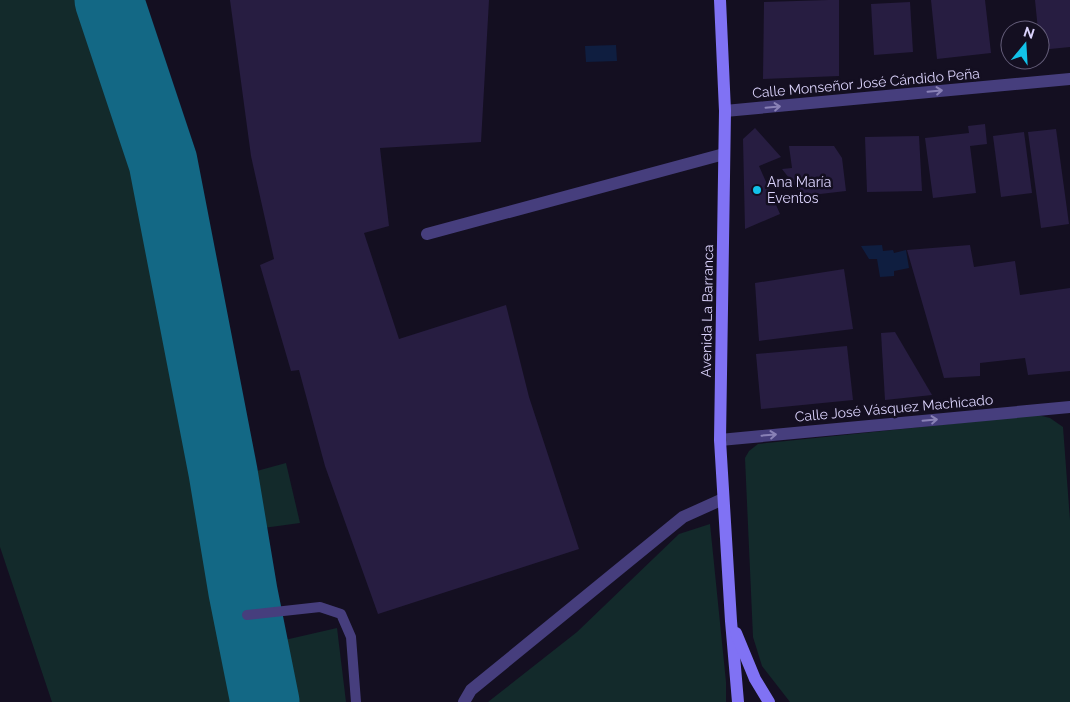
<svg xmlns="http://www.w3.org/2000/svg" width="1070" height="702" font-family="Raleway,sans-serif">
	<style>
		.green { fill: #132a2b }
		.water { fill: #0f1e40 }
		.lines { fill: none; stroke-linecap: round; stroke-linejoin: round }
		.taxiway { stroke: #136885; stroke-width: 69 }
		.building { fill: #271d41 }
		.lane { stroke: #463e7d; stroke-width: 10 }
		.street { stroke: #463e7d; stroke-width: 12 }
		.secondary { stroke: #8072f4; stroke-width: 12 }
		.oneway { stroke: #8981b6 }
		.poi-dot { fill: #12c2e9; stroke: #140f21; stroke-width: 2 }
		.labels { text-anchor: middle; stroke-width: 5; stroke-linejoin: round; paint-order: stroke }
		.street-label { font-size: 14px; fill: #dbd3fc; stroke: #140f21 }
		.poi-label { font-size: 14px; fill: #dbd3fc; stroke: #140f21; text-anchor: start }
	</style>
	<rect width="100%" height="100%" fill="#140f21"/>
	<g class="green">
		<path d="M0 0H84L115 90 150 209 159 269 243 702H52L0 547Z"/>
		<path d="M1038 415 1050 418 1063 427 1070 520V702H790L762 666 753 637 745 458 749 451 758 444Z"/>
		<path d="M286 463 300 523 249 530 238 476Z"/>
		<path d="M710 524 726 682V702H488L577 632 679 534Z"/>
		<path d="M337 628 346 702H288L276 642Z"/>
	</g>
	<g class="water">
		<path d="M616 45 617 61 586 62 585 46Z"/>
		<path d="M882 245 883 251 893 250 894 253 906 250 909 268 894 271V276L880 277 877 259H869L861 246Z"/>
	</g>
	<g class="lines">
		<path class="taxiway" d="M109 0 163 162 223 472 243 592 265 702"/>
	</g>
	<g class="building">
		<path d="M230 0H489L481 142 380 148 389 226 364 233 399 339 506 305 529 397 579 549 378 614 325 466 299 370 291 371 260 265 274 259 251 156Z"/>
		<path d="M828 0H839V76L763 79 764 2Z"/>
		<path d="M931 0H985L991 53 937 59Z"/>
		<path d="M1035 0H1070V47L1040 50V30H1038Z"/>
		<path d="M910 2 913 52 874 55 871 4Z"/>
		<path d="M985 124 987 144 970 146 976 193 933 198 925 138 969 133 968 126Z"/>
		<path d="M755 128 781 157 759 166 780 214 745 229 743 139Z"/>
		<path d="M1056 129 1069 224 1041 228 1028 132Z"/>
		<path d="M1024 132 1032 193 1001 197 993 136Z"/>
		<path d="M919 136 922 191 867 192 865 137Z"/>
		<path d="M789 146H834L842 158 846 191 803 196 782 169 792 168Z"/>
		<path d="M970 245 974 267 1015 261 1020 295 1070 288V371L1028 375 1025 358 980 363V376L944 378 907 250Z"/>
		<path d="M844 269 853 329 759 341 755 283Z"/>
		<path d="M895 332 932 395 885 400 881 333Z"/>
		<path d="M847 346 853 400 761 409 756 354Z"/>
	</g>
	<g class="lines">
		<path class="lane" d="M247 615 320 607 341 614 351 637 356 702"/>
		<g class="street">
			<path d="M725 111 1070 79"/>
			<path d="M427 234 724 154"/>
			<path d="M720 440 1070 407"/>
			<path d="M464 702 471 690 683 517 723 499"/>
		</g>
		<g class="secondary">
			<path d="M720 0 725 111 720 440 731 621 738 702"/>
			<path d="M736 633 755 679 769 702"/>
		</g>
	</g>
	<defs><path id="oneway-shaft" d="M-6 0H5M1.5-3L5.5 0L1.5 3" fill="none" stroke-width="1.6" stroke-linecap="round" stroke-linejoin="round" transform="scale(1.25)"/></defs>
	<g class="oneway">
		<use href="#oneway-shaft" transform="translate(935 91) rotate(-5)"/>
		<use href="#oneway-shaft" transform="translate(773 107) rotate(-5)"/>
		<use href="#oneway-shaft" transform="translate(930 420) rotate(-5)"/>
		<use href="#oneway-shaft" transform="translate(769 435) rotate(-5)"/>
	</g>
	<circle class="poi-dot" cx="757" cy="190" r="5"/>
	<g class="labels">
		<g class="street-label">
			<text transform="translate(866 83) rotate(-5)" y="5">Calle Monseñor José Cándido Peña</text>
			<text transform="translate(707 311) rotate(-89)" y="5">Avenida La Barranca</text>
			<text transform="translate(894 408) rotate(-5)" y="5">Calle José Vásquez Machicado</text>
		</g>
		<g class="poi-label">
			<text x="767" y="187">Ana María<tspan x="767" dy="16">Eventos</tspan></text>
		</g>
	</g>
	<g transform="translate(1025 45) rotate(18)"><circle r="24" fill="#140f21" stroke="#645d79"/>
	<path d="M0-4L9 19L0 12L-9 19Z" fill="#12c2e9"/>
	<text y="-8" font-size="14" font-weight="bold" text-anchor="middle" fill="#dbd3fc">N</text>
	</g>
</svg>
